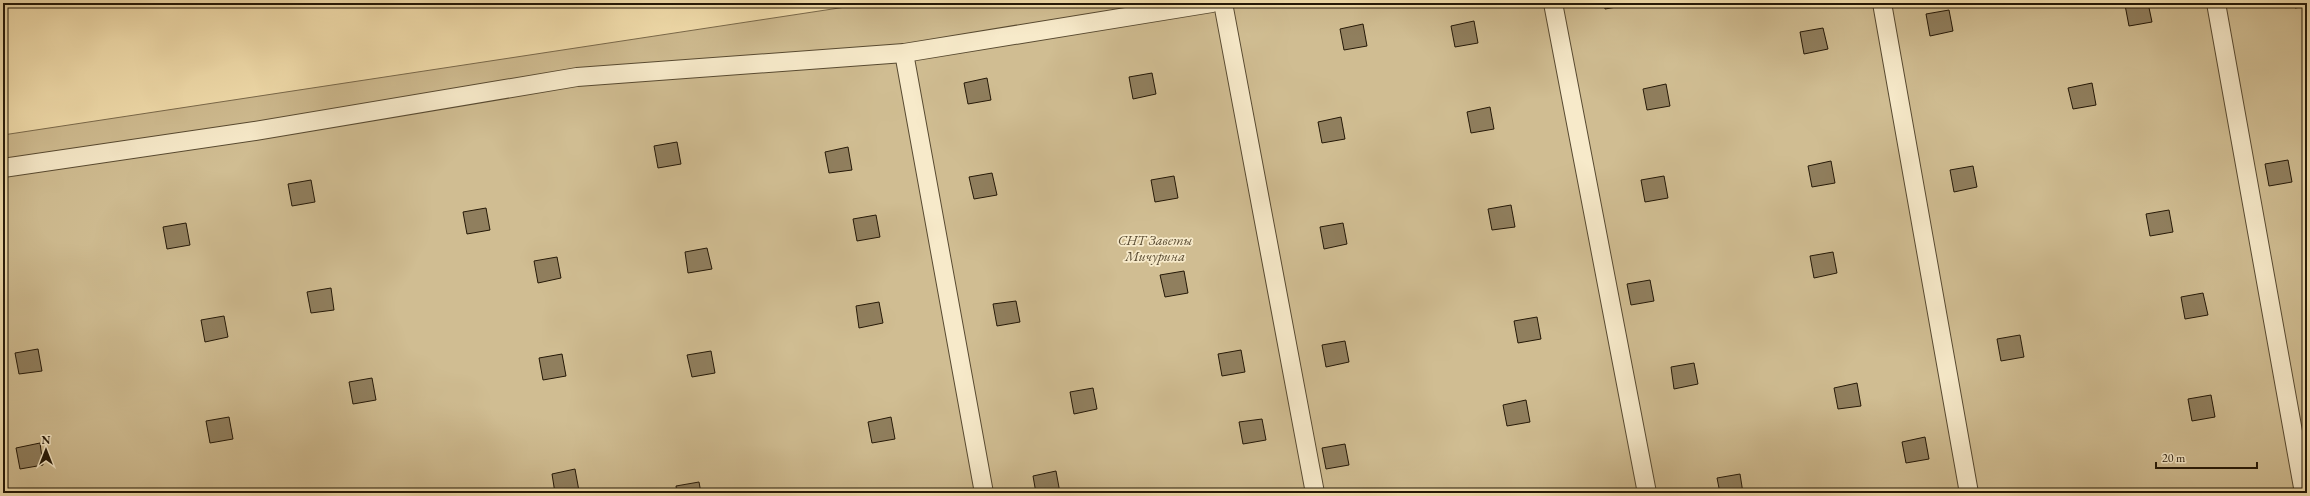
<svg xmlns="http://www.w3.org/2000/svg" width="2310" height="496" font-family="'EB Garamond',serif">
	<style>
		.green { fill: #d0bd92; stroke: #7a6a4c }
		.building { fill: #907f5e; stroke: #241807 }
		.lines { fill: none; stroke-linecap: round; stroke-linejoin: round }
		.service-casing { stroke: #584a31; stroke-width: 20 }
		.service { stroke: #f7eaca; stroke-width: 18 }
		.labels { text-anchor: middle; stroke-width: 3.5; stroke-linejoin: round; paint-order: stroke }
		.park-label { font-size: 14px; font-style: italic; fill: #584a31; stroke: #f7eaca }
	</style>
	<rect width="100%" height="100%" fill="#f3dfae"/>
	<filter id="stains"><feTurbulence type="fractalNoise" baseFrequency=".005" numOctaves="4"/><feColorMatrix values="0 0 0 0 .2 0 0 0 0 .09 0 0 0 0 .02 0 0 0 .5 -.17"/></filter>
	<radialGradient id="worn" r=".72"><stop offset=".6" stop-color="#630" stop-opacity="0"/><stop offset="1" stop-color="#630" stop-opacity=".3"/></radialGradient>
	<path class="green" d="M872 3H2307V493H3V135Z"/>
	<g class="building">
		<path d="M1604 3H1628V5L1605 9Z"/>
		<path d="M2133 3H2148L2152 22 2129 26 2125 5Z"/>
		<path d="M2294 3H2307V6L2295 8Z"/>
		<path d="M1949 10 1953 31 1930 36 1926 14Z"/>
		<path d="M1474 21 1478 43 1455 47 1451 26Z"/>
		<path d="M1363 24 1367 46 1344 50 1340 29Z"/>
		<path d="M1823 28 1828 49 1804 54 1800 32Z"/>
		<path d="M1152 73 1156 94 1133 99 1129 77Z"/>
		<path d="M987 78 991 100 968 104 964 83Z"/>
		<path d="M2092 83 2096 105 2073 109 2068 88Z"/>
		<path d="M1666 84 1670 106 1647 110 1643 89Z"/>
		<path d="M1490 107 1494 129 1471 133 1467 112Z"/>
		<path d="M1341 117 1345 139 1322 143 1318 122Z"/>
		<path d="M677 142 681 164 658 168 654 146Z"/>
		<path d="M848 147 852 170 829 173 825 152Z"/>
		<path d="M2288 160 2292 182 2269 186 2265 164Z"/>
		<path d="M1831 161 1835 183 1812 187 1808 166Z"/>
		<path d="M1973 166 1977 187 1954 192 1950 170Z"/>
		<path d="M992 173 997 195 974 199 969 177Z"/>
		<path d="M1174 176 1178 198 1155 202 1151 180Z"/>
		<path d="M1664 176 1668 198 1645 202 1641 180Z"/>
		<path d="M311 180 315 202 292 206 288 184Z"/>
		<path d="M1511 205 1515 227 1492 230 1488 209Z"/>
		<path d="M486 208 490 230 467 234 463 212Z"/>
		<path d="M2169 210 2173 232 2150 236 2146 214Z"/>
		<path d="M876 215 880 237 857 241 853 219Z"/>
		<path d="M186 223 190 245 167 249 163 227Z"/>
		<path d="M1343 223 1347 244 1324 249 1320 227Z"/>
		<path d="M707 248 712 269 688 273 685 252Z"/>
		<path d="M1833 252 1837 273 1814 278 1810 256Z"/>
		<path d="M557 257 561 278 538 283 534 261Z"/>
		<path d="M1184 271 1188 293 1165 297 1160 275Z"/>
		<path d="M1650 280 1654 301 1631 305 1627 284Z"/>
		<path d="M331 288 334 310 311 313 307 292Z"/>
		<path d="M2203 293 2208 315 2185 319 2181 297Z"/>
		<path d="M1016 301 1020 322 997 326 993 304Z"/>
		<path d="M879 302 883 323 859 328 856 306Z"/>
		<path d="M224 316 228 337 205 342 201 320Z"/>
		<path d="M1537 317 1541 339 1518 343 1514 321Z"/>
		<path d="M2020 335 2024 357 2001 361 1997 339Z"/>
		<path d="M1345 341 1349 362 1326 367 1322 345Z"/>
		<path d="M38 349 42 371 19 374 15 353Z"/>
		<path d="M1241 350 1245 372 1222 376 1218 354Z"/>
		<path d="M711 351 715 373 692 377 687 355Z"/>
		<path d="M562 354 566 376 543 380 539 358Z"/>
		<path d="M1694 363 1698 384 1674 389 1671 367Z"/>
		<path d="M372 378 376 400 353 404 349 382Z"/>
		<path d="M1857 383 1861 406 1838 409 1834 388Z"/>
		<path d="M1093 388 1097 409 1074 414 1070 392Z"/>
		<path d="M2211 395 2215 417 2192 421 2188 399Z"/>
		<path d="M1526 400 1530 422 1507 426 1503 405Z"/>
		<path d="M229 417 233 439 210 443 206 421Z"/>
		<path d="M891 417 895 439 872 443 868 422Z"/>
		<path d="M1262 419 1266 440 1243 444 1239 422Z"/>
		<path d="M1925 437 1929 459 1906 463 1902 442Z"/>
		<path d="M40 443 43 465 20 469 16 448Z"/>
		<path d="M1345 444 1349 465 1326 469 1322 448Z"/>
		<path d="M575 469 579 491 555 493 552 474Z"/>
		<path d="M1056 471 1060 493H1036L1033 476Z"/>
		<path d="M1740 474 1743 493H1720L1717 478Z"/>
		<path d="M699 482 701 493H677L676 486Z"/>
	</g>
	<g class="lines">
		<defs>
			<g id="service">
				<path d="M1223 3 1315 493"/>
				<path d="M1553 3 1647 493"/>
				<path d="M1882 3 1969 493"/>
				<path d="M2216 3 2304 493"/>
				<path d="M904 53 984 493"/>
				<path d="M3 168 255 131 577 77 904 53 1212 3"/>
			</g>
		</defs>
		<use href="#service" class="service-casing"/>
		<use href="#service" class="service"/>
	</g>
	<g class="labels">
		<g class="park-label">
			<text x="1155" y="245">СНТ Заветы<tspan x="1155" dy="16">Мичурина</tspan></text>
		</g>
	</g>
	<rect width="2310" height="496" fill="none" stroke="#f3dfae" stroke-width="16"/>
	<rect x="4" y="4" width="2302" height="488" fill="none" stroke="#241807" stroke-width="2"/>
	<rect x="8" y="8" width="2294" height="480" fill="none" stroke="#241807"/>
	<g transform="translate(46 450)" stroke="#f7eaca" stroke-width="3" paint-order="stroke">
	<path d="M0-3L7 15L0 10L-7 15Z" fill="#241807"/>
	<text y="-6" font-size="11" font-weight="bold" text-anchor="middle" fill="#241807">N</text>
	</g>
	<path d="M2156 462v6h101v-6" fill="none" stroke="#241807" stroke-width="2"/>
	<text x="2162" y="462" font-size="12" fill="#241807" stroke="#f7eaca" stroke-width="3" paint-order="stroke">20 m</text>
	<rect width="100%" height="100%" filter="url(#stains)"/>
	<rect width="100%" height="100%" fill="url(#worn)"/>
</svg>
